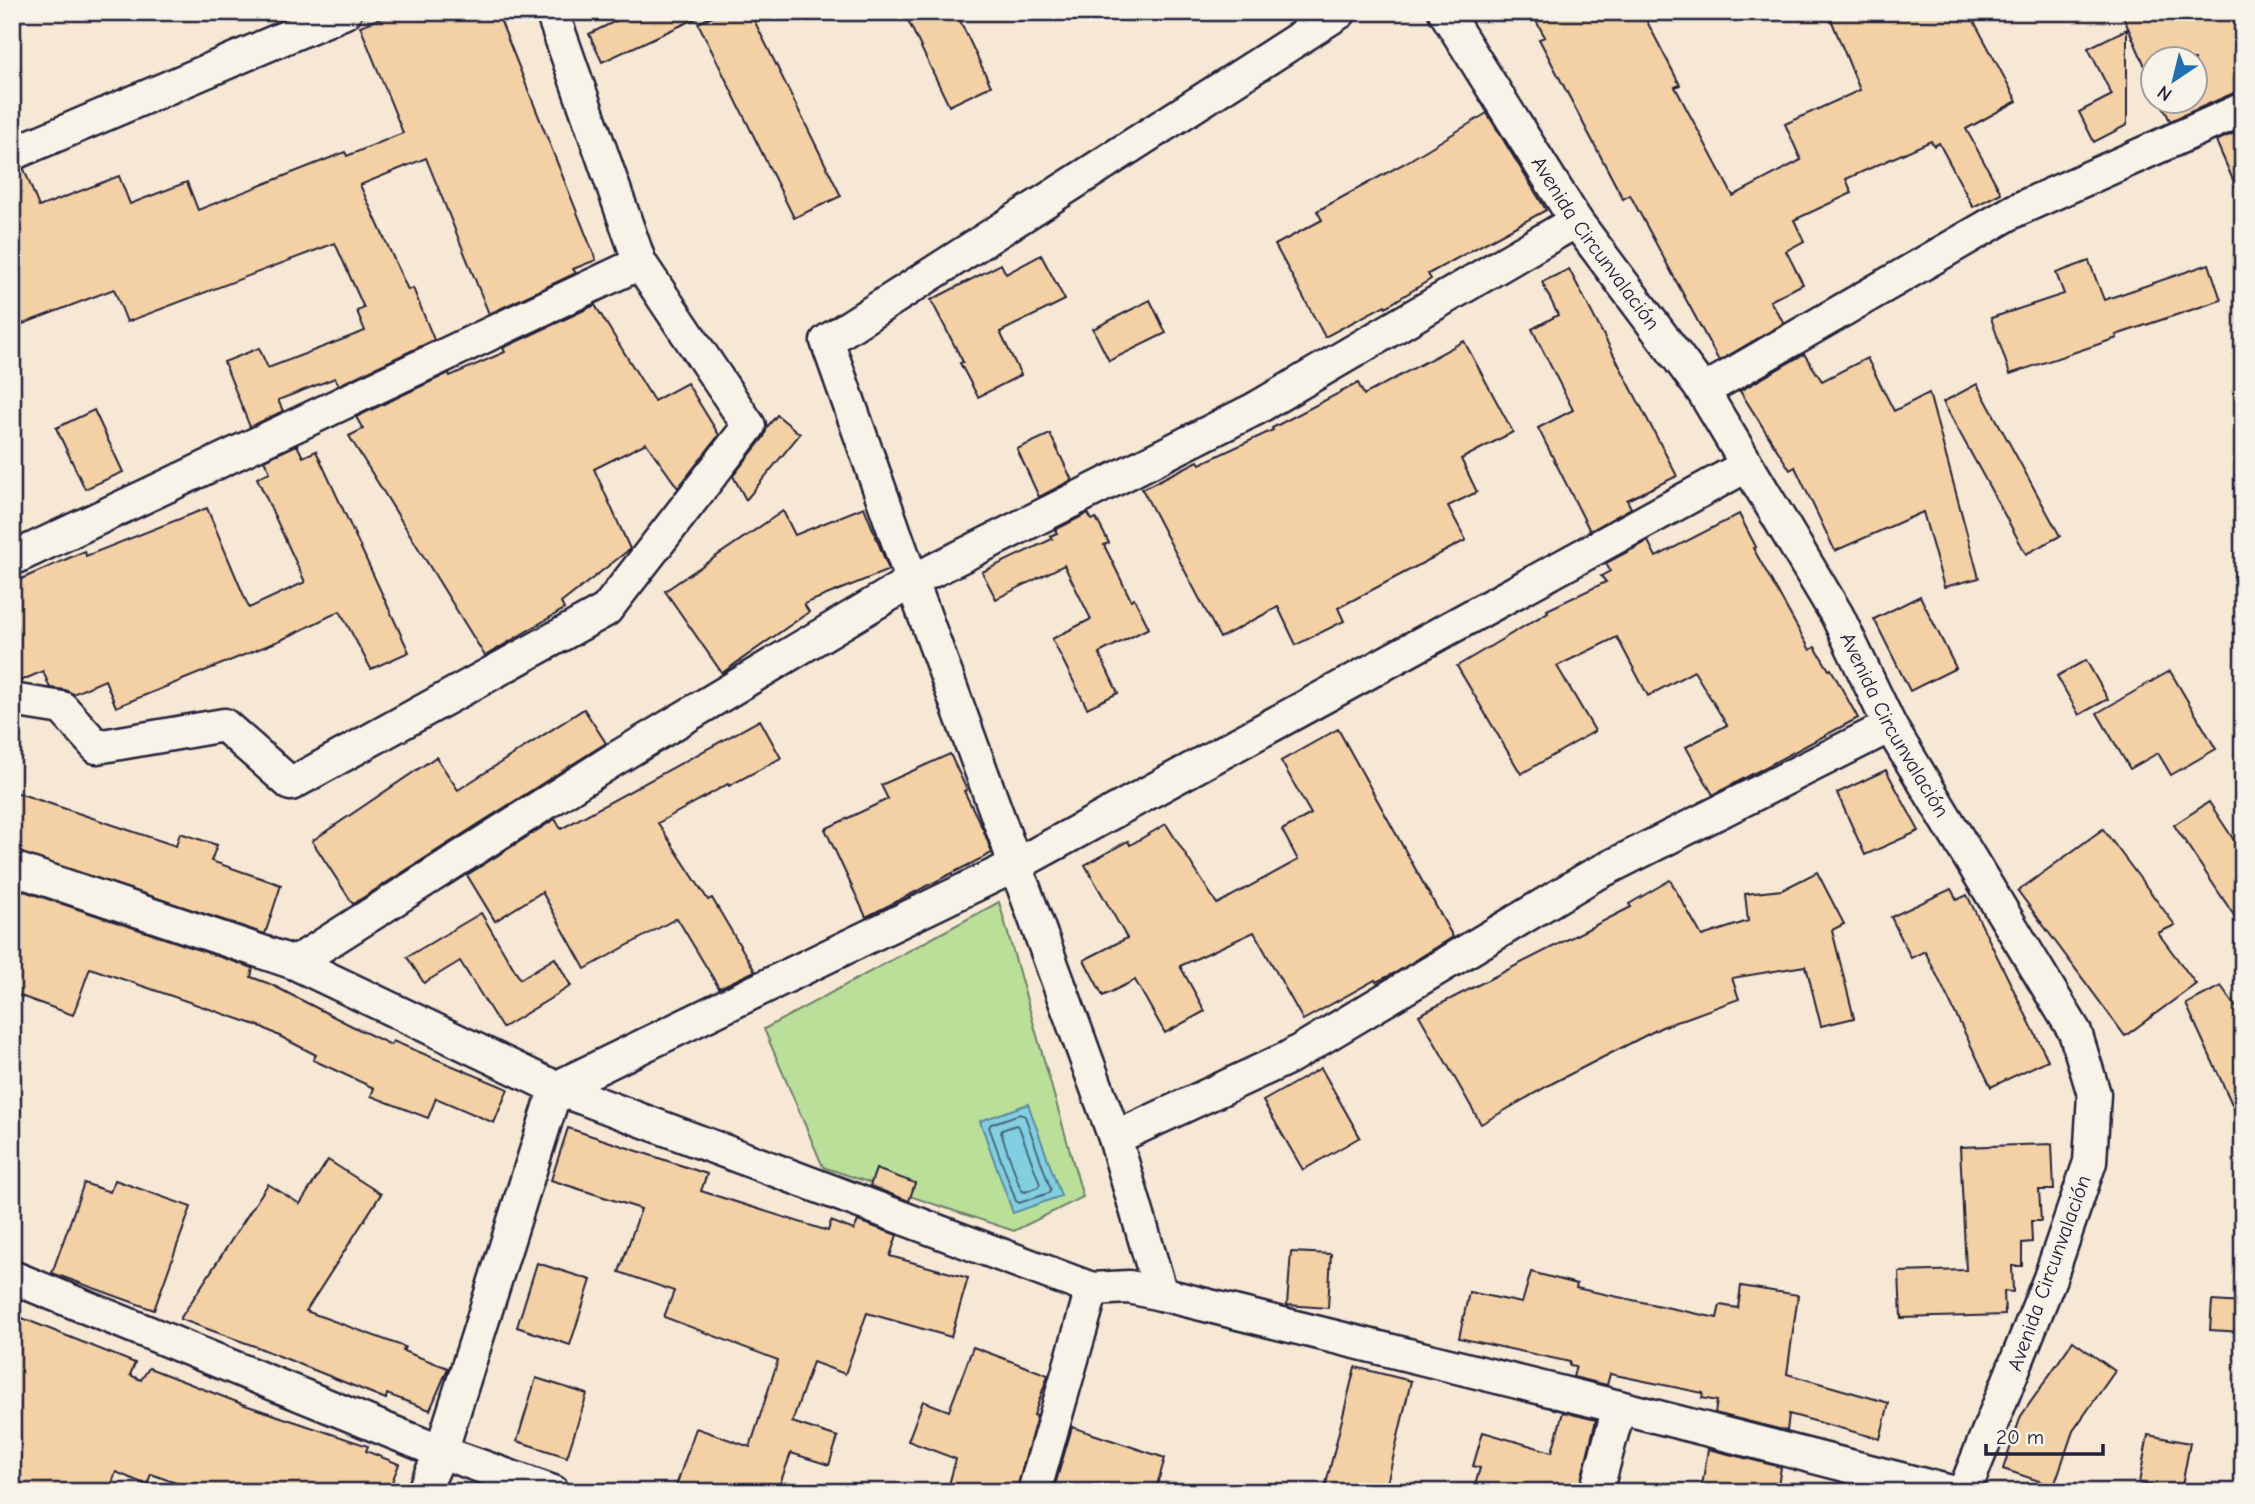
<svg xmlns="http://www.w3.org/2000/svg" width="2255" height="1504" font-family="'Comic Neue',sans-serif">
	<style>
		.park { fill: #b9df99; stroke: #6e806a; stroke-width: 2 }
		.water { fill: #82cfe1; stroke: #5c8a9f; stroke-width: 2 }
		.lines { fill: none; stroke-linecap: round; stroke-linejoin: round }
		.shore { stroke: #48677d; stroke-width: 2 }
		.building { fill: #f4d0a5; stroke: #22223b; stroke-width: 2 }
		.minor-casing { stroke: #22223b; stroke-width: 37 }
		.minor { stroke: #f7f3e8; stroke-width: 32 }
		.labels { text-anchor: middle; stroke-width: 5; stroke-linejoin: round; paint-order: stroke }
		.street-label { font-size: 21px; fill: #22223b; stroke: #f7f3e8 }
	</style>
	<rect width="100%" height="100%" fill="#f6e8d4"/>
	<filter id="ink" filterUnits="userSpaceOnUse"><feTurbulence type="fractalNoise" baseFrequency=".0143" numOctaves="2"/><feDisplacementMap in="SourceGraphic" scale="14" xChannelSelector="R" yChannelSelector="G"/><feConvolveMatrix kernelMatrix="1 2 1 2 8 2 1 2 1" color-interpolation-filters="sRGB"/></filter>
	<g filter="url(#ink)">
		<path class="park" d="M999 902 1083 1197 1014 1231 823 1167 764 1029Z"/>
		<path class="water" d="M1028 1104 1061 1196 1013 1213 980 1121Z"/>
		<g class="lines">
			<g class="shore">
				<path d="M1020 1114 1025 1116 1051 1190 1049 1193 1019 1203 1016 1201 989 1127 991 1124Z"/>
				<path d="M1016 1125 1019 1127 1040 1184 1038 1187 1025 1192 1021 1190 1001 1133 1002 1130Z"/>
			</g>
		</g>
		<g class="building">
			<path d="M396 12H497L596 260 573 269 576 273 489 314 426 158 360 185 408 290 413 288 434 340 339 385 335 378 278 400 283 411 250 427 224 362 259 348 268 368 365 331 357 311 364 308 335 243 127 322 114 289 12 328V172L24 169 39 207 119 176 130 204 187 182 198 210 345 152 347 156 403 133 360 26Z"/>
			<path d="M634 12H710L602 62 589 34Z"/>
			<path d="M721 12H750L841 196 794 218 698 23Z"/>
			<path d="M904 12H956L991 86 949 106Z"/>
			<path d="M1531 12H1642L1680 85 1675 87 1733 196 1801 160 1785 124 1860 90 1828 12H1969L2017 101 1966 129 2001 193 1973 207 1939 143 1934 146 1931 141 1846 179 1852 193 1794 220 1804 241 1786 251 1803 284 1770 301 1784 323 1719 361 1630 195 1623 199 1539 39 1545 37Z"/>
			<path d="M2121 12H2243V91L2236 92 2170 121 2161 102H2195V60H2153V84Z"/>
			<path d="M2127 29V125L2094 142 2079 112 2112 95 2088 48Z"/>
			<path d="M1487 113 1546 210 1428 274 1431 279 1386 307 1385 305 1325 337 1275 245 1322 220 1317 211 1405 163Z"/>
			<path d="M2243 129V203L2216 141Z"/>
			<path d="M1041 255 1065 300 1000 332 1021 375 978 397 960 363 963 362 931 300 1001 264 1006 274Z"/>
			<path d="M2089 261 2104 300 2209 264 2221 300 2116 335 2117 338 2010 374 1991 318 2064 294 2056 273Z"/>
			<path d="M1569 269 1677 476 1627 500 1631 508 1590 531 1538 428 1573 410 1532 329 1558 315 1542 282Z"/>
			<path d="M1150 300 1166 333 1109 361 1093 329Z"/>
			<path d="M595 305 654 401 687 383 719 435 678 488 646 443 594 469 630 549 561 603 564 609 485 656 349 436 363 429 356 417 449 373 450 376 505 352 503 348Z"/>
			<path d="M1464 341 1513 432 1461 459 1477 492 1448 506 1466 540 1338 608 1344 621 1296 645 1278 607 1220 638 1142 489 1198 461 1200 464 1273 430 1272 428 1358 383 1364 395Z"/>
			<path d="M1804 354 1822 381 1867 358 1894 411 1929 393 1979 578 1944 587 1923 512 1835 551 1795 467 1790 470 1740 391Z"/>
			<path d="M1977 384 2060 536 2026 554 1943 402Z"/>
			<path d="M94 410 123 472 85 489 56 428Z"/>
			<path d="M777 415 800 434 746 500 733 476 764 437 767 427Z"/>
			<path d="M1050 434 1072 480 1039 497 1017 449Z"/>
			<path d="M297 445 303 457 316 451 409 652 371 669 340 611 281 640 116 707 105 680 73 694 65 690 50 688 43 671 18 682H12V583L85 551 86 556 207 508 249 608 305 582 257 478 270 472 264 460Z"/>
			<path d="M864 507 889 570 804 604 809 612 722 673 665 591 783 511 795 535Z"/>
			<path d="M1088 513 1092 520 1096 518 1109 543 1104 545 1131 600 1134 598 1149 628 1099 653 1118 693 1087 708 1052 639 1091 619 1064 565 996 599 982 572 1052 539 1050 536 1057 533 1055 530Z"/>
			<path d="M1739 514 1756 547 1753 548 1810 650 1815 647 1829 670 1831 669 1858 718 1713 795 1686 747 1727 725 1694 671 1648 696 1617 637 1557 666 1595 731 1521 774 1457 666 1548 612 1547 610 1606 582 1601 576 1610 571 1606 563 1648 541 1656 557Z"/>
			<path d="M1920 596 1956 668 1910 691 1874 619Z"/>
			<path d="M2086 660 2108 699 2079 715 2057 676Z"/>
			<path d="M2170 671 2216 749 2171 775 2158 753 2130 769 2097 713Z"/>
			<path d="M584 709 606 743 353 904 312 841 436 757 458 790Z"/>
			<path d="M760 720 781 758 729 786 728 784 658 823 708 900 712 898 755 971 719 988 677 918 585 969 542 892 495 921 467 875 555 819 561 829Z"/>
			<path d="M1338 729 1453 937 1395 973 1376 982 1375 980 1303 1020 1254 932 1180 966 1205 1011 1165 1033 1135 980 1103 996 1084 960 1127 938 1085 865 1128 841 1130 845 1166 824 1217 904 1298 860 1282 830 1311 814 1281 761Z"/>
			<path d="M950 754 967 790 964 791 983 829 992 853 866 917 825 829 888 799 881 785Z"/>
			<path d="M1886 770 1919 831 1865 855 1837 793Z"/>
			<path d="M12 791 176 846 180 833 217 845 211 861 281 885 265 934 12 850Z"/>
			<path d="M2209 802 2243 854V929L2174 825Z"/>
			<path d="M2103 829 2175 925 2158 933 2196 984 2125 1036 2018 891Z"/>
			<path d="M1817 872 1844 924 1832 930 1854 1018 1821 1026 1807 970H1806L1805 966 1732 978 1739 999 1662 1027 1551 1084 1481 1124 1419 1015 1631 907 1629 904 1670 880 1702 936 1748 921 1745 894 1782 890Z"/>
			<path d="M12 887 253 968 251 977 270 984 350 1025 391 1045 393 1041 508 1089 494 1123 436 1098 428 1118 371 1096 374 1088 313 1060 316 1055 262 1027 90 968 73 1015 12 993Z"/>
			<path d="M1951 889 1957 900 1967 895 2048 1060 1991 1087 1925 951 1911 958 1891 917Z"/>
			<path d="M481 913 520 979 555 958 571 986 502 1028 460 961 424 983 407 957Z"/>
			<path d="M2221 986 2243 1016V1128L2186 1004Z"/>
			<path d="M1321 1068 1360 1137 1303 1170 1263 1101Z"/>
			<path d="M568 1128 707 1174 701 1191 828 1231 831 1221 854 1230 858 1221 897 1235 890 1256 968 1278 951 1337 867 1313 845 1374 813 1362 792 1422 838 1437 829 1465 791 1453 777 1492H674L696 1428 750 1447 778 1360 664 1317 674 1291 619 1272 641 1209 551 1180Z"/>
			<path d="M2052 1144 2054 1190H2039L2041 1221H2031L2032 1242 2022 1243V1266H2012L2013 1292 2004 1291 2005 1315 1901 1318 1899 1272 1966 1270 1960 1147Z"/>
			<path d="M328 1160 381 1194 306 1311 405 1347 403 1351 448 1368 430 1410 387 1394 386 1399 257 1347 180 1319 268 1184 300 1204Z"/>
			<path d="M876 1169 915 1183 909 1201 870 1186Z"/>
			<path d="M115 1180 191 1207 154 1310 52 1273 84 1183 110 1192Z"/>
			<path d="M1291 1252 1331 1254 1328 1308 1287 1305Z"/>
			<path d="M537 1263 591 1280 570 1345 517 1327Z"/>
			<path d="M1531 1272 1577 1284 1576 1288 1717 1318 1720 1305 1738 1308 1741 1286 1798 1295 1787 1374 1889 1403 1880 1439 1789 1414 1787 1431 1715 1413 1717 1401 1702 1398 1703 1393 1610 1374 1607 1385 1573 1377 1576 1366 1569 1365 1570 1362 1459 1338 1469 1292 1522 1303Z"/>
			<path d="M2212 1301 2243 1303V1332L2210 1330Z"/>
			<path d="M12 1314 135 1363 130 1375 141 1380 149 1368 242 1404 368 1446 366 1451 399 1464 388 1492H201L151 1474 147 1485 116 1472 109 1492H12Z"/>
			<path d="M2073 1341 2115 1371 2073 1431 2054 1486 2003 1469 2021 1416Z"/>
			<path d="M973 1347 1048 1375 1034 1415 1037 1416 1016 1492H947L956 1459 908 1441 923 1401 949 1411Z"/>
			<path d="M1355 1367 1411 1381 1387 1484H1384L1382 1492H1324Z"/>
			<path d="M536 1378 587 1394 567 1457 517 1441Z"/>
			<path d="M1563 1412 1596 1420 1578 1492H1473L1480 1468 1473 1466 1483 1432 1552 1452Z"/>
			<path d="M1072 1427 1165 1458 1155 1492H1053Z"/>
			<path d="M2148 1435 2190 1443 2181 1491 2139 1483Z"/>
			<path d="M1708 1449 1781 1467 1777 1492H1701Z"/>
		</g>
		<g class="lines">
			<defs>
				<g id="minor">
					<path id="s1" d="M1445 12 1576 221 1703 391 1837 615 1890 726 2075 1032 2094 1094 2090 1162 2050 1278 1964 1492"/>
					<path d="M12 154 345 12"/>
					<path d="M1703 391 2014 211 2243 109"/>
					<path d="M12 559 640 263"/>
					<path d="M12 700 62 708 97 747 224 725 291 784 606 610 749 426 640 263 552 12"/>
					<path d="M12 868 295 963 556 1088 1092 1289 1129 1287 1161 1294 1619 1407 1951 1492"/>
					<path d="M295 963 610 762 912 581 1255 409 1576 221"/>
					<path d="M1115 1138 1288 1058 1590 877 1890 726"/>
					<path d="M12 1277 441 1452 553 1492"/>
					<path d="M1161 1294 1115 1138 912 581 827 341 1340 12"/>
					<path d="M423 1492 441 1452 556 1088 1016 865 1746 466"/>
					<path d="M1034 1492 1092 1289"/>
					<path d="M1596 1492 1619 1407"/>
				</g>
			</defs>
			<use href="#minor" class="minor-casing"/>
			<use href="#minor" class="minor"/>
		</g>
	</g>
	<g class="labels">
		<g class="street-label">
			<text dy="7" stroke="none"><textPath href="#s1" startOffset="276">Avenida Circunvalación</textPath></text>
			<text dy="7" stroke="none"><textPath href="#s1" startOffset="844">Avenida Circunvalación</textPath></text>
			<text transform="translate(2049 1273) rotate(-70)" y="7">Avenida Circunvalación</text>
		</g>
	</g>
	<rect width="2255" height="1504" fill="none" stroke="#f7f3e8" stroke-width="42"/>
	<rect x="21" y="21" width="2213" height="1462" fill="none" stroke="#22223b" stroke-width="2.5" filter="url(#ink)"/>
	<g transform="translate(2174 80) rotate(215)"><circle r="33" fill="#f7f3e8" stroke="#a29fa3" stroke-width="2"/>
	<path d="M0-5L12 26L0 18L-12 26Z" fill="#1f6fb2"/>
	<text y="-10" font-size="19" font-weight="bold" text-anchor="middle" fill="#22223b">N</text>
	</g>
	<path d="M1986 1444v10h117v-10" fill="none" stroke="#22223b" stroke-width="3.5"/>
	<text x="1996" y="1444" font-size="21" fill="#22223b" stroke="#f7f3e8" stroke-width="5" paint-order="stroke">20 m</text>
</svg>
